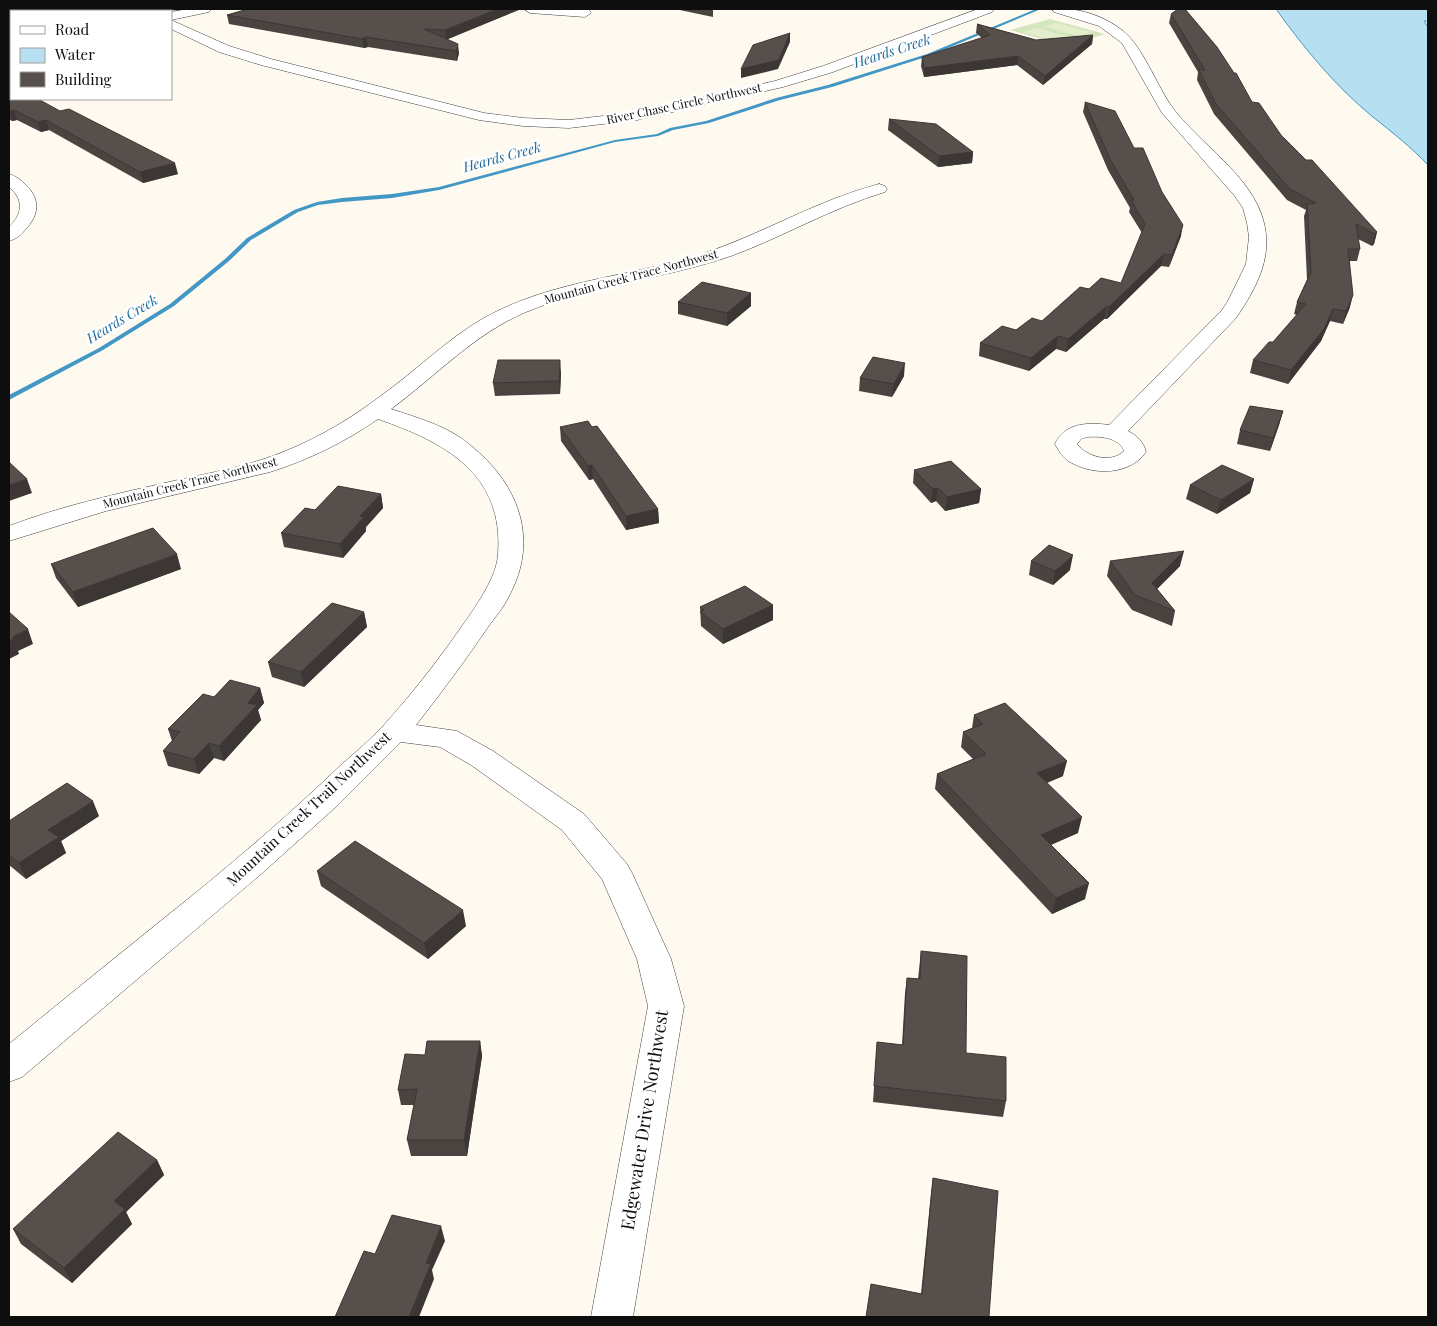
<svg xmlns="http://www.w3.org/2000/svg" width="1437" height="1326" font-family="'Playfair Display',serif">
	<style>
		.green { fill: #d4e6bb }
		.pitch { fill: #e4eecc }
		.water { fill: #b7dff2; stroke: #4397c5 }
		.lines { fill: none; stroke-linecap: round; stroke-linejoin: round }
		.stream { fill: #4397c5; fill-rule: evenodd }
		.minor-casing { stroke: #414141; stroke-width: 1 }
		.minor { fill: #fff; fill-rule: evenodd }
		.wall { fill: #4a4440 }
		.shaded-wall { fill: #3c3734 }
		.building { fill: #564f4b; stroke: #3c3734 }
		.labels { text-anchor: middle; stroke-width: 5; stroke-linejoin: round; paint-order: stroke }
		.far-street-label { font-size: 12px; fill: #0e0e0e; stroke: #fff }
		.far-water-label { font-size: 14px; font-style: italic; fill: #1f6998; stroke: #fff }
		.street-label { font-size: 15px; fill: #0e0e0e; stroke: #fff }
		.near-street-label { font-size: 18px; fill: #0e0e0e; stroke: #fff }
	</style>
	<rect width="100%" height="100%" fill="#fefaf0"/>
	<path class="green" d="M1050 19 1105 34 1065 46 1010 30Z"/>
	<g class="pitch">
		<path d="M1056 23 1091 32 1078 36 1043 26Z"/>
		<path d="M1037 28 1073 38 1059 42 1023 32Z"/>
	</g>
	<path class="water" d="M1276 9H1428V21H1424L1428 27V165C1411 147 1393 133 1373 117 1336 87 1304 48 1276 9Z"/>
	<g class="lines">
		<path class="stream" d="M1036 9H1041L929 56 832 87 780 100 709 123 673 130 658 136 615 142 439 190 392 198 342 202 318 205 298 212 251 240 229 261 174 306 103 350 9 400V395L99 348 170 304 225 259 247 238 294 210 317 202 342 198 392 194 439 187 615 140 657 134 670 128 706 121 776 98 828 85 927 54Z"/>
		<defs>
			<g id="minor">
				<path d="M130 9H147L148 11H132Z"/>
				<path d="M189 9H211L209 12 171 20V12Z"/>
				<path d="M524 9 589 10 591 13 585 17 530 13Z"/>
				<path d="M978 9H994L992 12 833 72 783 87 637 120 569 128 523 126 479 120 261 65 219 52 171 29V20L229 46 271 59 484 113 523 118 569 120 637 112 775 81 823 66Z"/>
				<path d="M1052 9C1077 7 1103 15 1123 31 1142 46 1156 83 1170 104 1197 143 1253 175 1264 223 1273 259 1255 290 1236 318L1128 431C1136 435 1144 442 1146 452 1130 475 1094 476 1070 462 1063 458 1059 451 1055 444 1064 423 1088 422 1109 425L1222 310 1228 301 1246 264 1249 237 1247 223 1243 208 1234 195 1162 113 1122 43 1099 26 1054 12ZM1087 437C1099 436 1119 437 1124 451 1111 464 1087 457 1077 444L1081 439Z"/>
				<path d="M9 174C16 176 21 180 26 185 41 200 39 215 25 230 20 236 16 239 9 241V227C23 214 24 199 9 187Z"/>
				<path d="M879 184 885 186 887 189 885 192C831 208 783 237 731 256 664 279 592 285 526 312 474 334 436 376 391 409 418 418 448 426 470 445 518 483 540 539 509 596 504 607 495 617 488 627 465 661 441 693 416 725L457 731 493 751 584 814 627 864 632 873 671 959 684 1006 633 1317H591L648 1006 637 959 602 879 562 830 471 765 440 747 401 742 338 805 260 875 22 1077 9 1082V1044C68 996 128 947 188 899 241 856 292 812 341 765 356 752 371 739 384 725 411 695 437 662 460 629 474 609 497 578 498 554 504 473 444 442 378 419 345 442 308 460 270 472L106 511 9 541V526C64 505 121 493 178 480 215 472 253 465 288 450 322 436 353 417 382 395 417 370 447 339 484 318 552 280 630 277 702 254 763 234 817 200 879 184Z"/>
			</g>
		</defs>
		<use href="#minor" class="minor-casing"/>
		<use href="#minor" class="minor"/>
	</g>
	<g class="wall">
		<path d="M13 9H71L78 11H16Z"/>
		<path d="M248 9H521L447 39 459 53 457 61 368 47 364 48 229 24 227 15Z"/>
		<path d="M675 9H713V17Z"/>
		<path d="M1171 14 1281 135 1377 232 1374 244 1372 246 1358 239 1360 249 1357 261H1350V307L1343 324 1330 321 1321 341 1288 384 1250 373 1253 360 1273 342 1297 315 1294 314 1297 302 1307 280 1304 216 1306 210 1287 200 1214 114 1197 80 1198 72 1169 23Z"/>
		<path d="M977 24 1036 40 1093 35 1092 44 1043 85 1017 65 924 77 921 66 922 57 982 38 976 33Z"/>
		<path d="M9 75 11 99 178 174 143 183 49 130 41 132 17 120 12 121 9 119Z"/>
		<path d="M1085 102 1181 236 1169 267 1161 266 1107 319H1104L1066 352 1056 349 1029 371 979 356 980 343 1042 321 1089 289 1121 283 1142 233 1129 212 1130 208 1108 170 1083 112Z"/>
		<path d="M889 119 973 152 972 163 938 167 888 130Z"/>
		<path d="M751 293V306L727 326 678 314V302Z"/>
		<path d="M561 373 560 394 495 396 493 383Z"/>
		<path d="M904 376 892 397 859 391 860 378Z"/>
		<path d="M1283 411 1279 425 1270 451 1237 444 1240 430Z"/>
		<path d="M560 427 658 509 659 523 626 530 593 479 589 480 561 441Z"/>
		<path d="M914 470 981 489 979 503 945 511 936 501 931 503 913 483Z"/>
		<path d="M1254 479 1250 493 1217 514 1186 499 1190 485Z"/>
		<path d="M381 494 383 508 366 527V531L343 558 284 547 281 533 315 510Z"/>
		<path d="M1031 561 1070 570 1053 585 1029 575Z"/>
		<path d="M1110 561 1180 566 1157 589 1175 611 1172 626 1132 610 1107 576Z"/>
		<path d="M51 564 181 569 78 607 56 578Z"/>
		<path d="M773 605V620L723 644 701 626 700 607Z"/>
		<path d="M364 612 367 627 304 687 272 677 268 662Z"/>
		<path d="M260 688 264 703 258 710 261 720 224 761 214 758 199 774 168 766 163 751 172 741 168 729 214 697Z"/>
		<path d="M974 715 1063 776 1047 783 1078 833 1051 845 1085 899 1052 914 935 789 937 774 973 759 961 747 963 732 972 728Z"/>
		<path d="M99 816 61 841 66 853 26 879 9 865V821Z"/>
		<path d="M317 871 466 926 428 959 321 886Z"/>
		<path d="M921 951 966 1053 1006 1101 1003 1117 873 1102 877 1042 902 1045 905 993 907 978 918 979Z"/>
		<path d="M480 1041 482 1056 467 1156H411L407 1140 414 1105H401L398 1090 425 1055Z"/>
		<path d="M157 1160 164 1175 126 1212 132 1224 72 1283 21 1244 13 1229Z"/>
		<path d="M933 1178 989 1317 921 1294 931 1194Z"/>
	</g>
	<g class="shaded-wall">
		<path d="M498 9H521L446 40 445 30Z"/>
		<path d="M790 33V42L778 69 741 78V69Z"/>
		<path d="M1093 35 1092 44 1043 85 1045 76Z"/>
		<path d="M366 37 368 47 364 48 362 39Z"/>
		<path d="M458 44 459 53 457 61 456 51Z"/>
		<path d="M1018 56 1017 65 924 77V68Z"/>
		<path d="M9 78H11V88L9 89Z"/>
		<path d="M14 110 17 120 12 121 9 111Z"/>
		<path d="M46 120 49 130 41 132 38 122Z"/>
		<path d="M973 152 972 163 938 167 939 156Z"/>
		<path d="M175 163 178 174 143 183 140 172Z"/>
		<path d="M1183 225 1181 236 1169 267 1172 255Z"/>
		<path d="M1377 232 1374 244 1372 246 1375 234Z"/>
		<path d="M1164 254 1161 266 1107 319 1109 307Z"/>
		<path d="M751 293V306L727 326V313Z"/>
		<path d="M1353 295 1350 307 1343 324 1346 311Z"/>
		<path d="M1107 306 1104 319 1066 352 1068 339Z"/>
		<path d="M1333 309 1330 321 1321 341 1288 384 1291 370Z"/>
		<path d="M1058 336 1056 349 1029 371 1031 358Z"/>
		<path d="M560 360 561 373 560 394 559 381Z"/>
		<path d="M905 363 904 376 892 397 894 384Z"/>
		<path d="M1283 411 1279 425 1270 451 1273 438Z"/>
		<path d="M592 465 593 479 589 480 588 466Z"/>
		<path d="M27 479 32 493 9 501V485Z"/>
		<path d="M1254 479 1250 493 1217 514 1221 500Z"/>
		<path d="M938 488 936 501 931 503 933 489Z"/>
		<path d="M981 489 979 503 945 511 947 497Z"/>
		<path d="M381 494 383 508 366 527V531L343 558 340 544 360 516Z"/>
		<path d="M658 509 659 523 626 530V516Z"/>
		<path d="M1184 551 1180 566 1149 597 1152 583Z"/>
		<path d="M177 554 181 569 78 607 73 592Z"/>
		<path d="M1073 555 1070 570 1053 585 1055 571Z"/>
		<path d="M773 605V620L723 644V629Z"/>
		<path d="M364 612 367 627 304 687 301 672Z"/>
		<path d="M28 629 33 644 18 651 19 654 9 659V641L12 637Z"/>
		<path d="M260 688 264 703 258 710 261 720 224 761 219 746 248 703Z"/>
		<path d="M209 743 214 758 199 774 194 759Z"/>
		<path d="M1067 761 1063 776 1034 788 1037 773Z"/>
		<path d="M93 801 99 816 61 841 66 853 26 879 19 863 48 830Z"/>
		<path d="M1082 817 1078 833 1038 850 1041 835Z"/>
		<path d="M1089 883 1085 899 1052 914 1056 898Z"/>
		<path d="M463 910 466 926 428 959 424 943Z"/>
		<path d="M480 1041 482 1056 467 1156 464 1140Z"/>
		<path d="M157 1160 164 1175 126 1212 132 1224 72 1283 64 1268 114 1201Z"/>
		<path d="M441 1226 445 1241 432 1270 434 1279 419 1317H409L426 1263Z"/>
	</g>
	<g class="building">
		<path d="M26 9H71L78 11H30Z"/>
		<path d="M248 9H498L445 30 424 29 458 44 456 51 366 37 362 39 227 15Z"/>
		<path d="M1178 9H1185L1217 47 1234 73H1236L1252 102 1259 103 1281 135 1306 160H1312L1377 232 1375 234 1356 224 1360 249H1348L1353 295 1346 311 1333 309 1324 329 1291 370 1253 360 1269 342H1273L1306 304 1297 302 1311 272 1307 204 1316 203 1290 189 1216 104 1199 70H1205L1171 14Z"/>
		<path d="M977 24 1036 40 1093 35 1045 76 1018 56 924 68 922 57 990 35Z"/>
		<path d="M790 33 779 60 741 69 753 45Z"/>
		<path d="M9 82 11 84V99H38L60 111 69 109 175 163 140 172 46 120 38 122 14 110 9 111Z"/>
		<path d="M1085 102 1115 111 1134 148H1143L1162 192 1183 225 1172 255 1164 254 1109 307 1107 306 1068 339 1058 336 1031 358 980 343 1002 326 1016 330 1032 318 1042 321 1080 287 1089 289 1101 278 1121 283 1145 224 1131 200H1134L1110 159Z"/>
		<path d="M889 119 936 124 973 152 939 156Z"/>
		<path d="M702 282 751 293 727 313 678 302Z"/>
		<path d="M873 357 905 363 894 384 860 378Z"/>
		<path d="M498 360H560L559 381 493 383Z"/>
		<path d="M1250 406 1283 411 1273 438 1240 430Z"/>
		<path d="M588 421 592 427 597 426 658 509 626 516 592 465 588 466 560 427Z"/>
		<path d="M951 461 981 489 947 497 938 488 933 489 914 470Z"/>
		<path d="M9 462 27 479 9 485Z"/>
		<path d="M1222 465 1254 479 1221 500 1190 485Z"/>
		<path d="M338 486 381 494 360 516 364 517 340 544 281 533 305 508 315 510Z"/>
		<path d="M153 528 177 554 73 592 51 564Z"/>
		<path d="M1049 545 1073 555 1055 571 1031 561Z"/>
		<path d="M1184 551 1152 583 1175 611 1135 595 1110 561Z"/>
		<path d="M745 586 773 605 723 629 700 612 704 610 700 607Z"/>
		<path d="M332 603 364 612 301 672 268 662Z"/>
		<path d="M9 612 28 629 12 637 14 639 9 641Z"/>
		<path d="M230 680 260 688 248 703 257 705 219 746 209 743 194 759 163 751 180 732 168 729 203 694 214 697Z"/>
		<path d="M1005 703 1067 761 1037 773 1082 817 1041 835 1089 883 1056 898 937 774 986 754 963 732 983 724 974 715Z"/>
		<path d="M67 783 93 801 48 830 59 837 19 863 9 855V821Z"/>
		<path d="M355 841 463 910 424 943 317 871Z"/>
		<path d="M921 951 967 956 966 1053 1006 1057V1101L874 1086 877 1042 903 1045 907 978 920 979Z"/>
		<path d="M427 1041H480L464 1140H407L417 1089 398 1090 405 1054 425 1055Z"/>
		<path d="M118 1132 157 1160 114 1201 125 1209 64 1268 13 1229Z"/>
		<path d="M933 1178 998 1191 989 1317H866L871 1284 922 1294Z"/>
		<path d="M392 1215 441 1226 426 1263 431 1264 409 1317H335L364 1251 375 1254Z"/>
	</g>
	<g class="labels">
		<g class="far-street-label">
			<text transform="translate(684 104) rotate(-12)" y="4">River Chase Circle Northwest</text>
			<text transform="translate(631 277) rotate(-15)" y="4">Mountain Creek Trace Northwest</text>
			<text transform="translate(190 483) rotate(-14)" y="4">Mountain Creek Trace Northwest</text>
		</g>
		<g class="far-water-label">
			<text transform="translate(892 51) rotate(-18)" y="5">Heards Creek</text>
			<text transform="translate(502 157) rotate(-15)" y="5">Heards Creek</text>
			<text transform="translate(122 319) rotate(-31)" y="5">Heards Creek</text>
		</g>
		<g class="street-label">
			<text transform="translate(309 809) rotate(-43)" y="5">Mountain Creek Trail Northwest</text>
		</g>
		<g class="near-street-label">
			<text transform="translate(645 1120) rotate(-81)" y="6">Edgewater Drive Northwest</text>
		</g>
	</g>
	<rect width="1437" height="1326" fill="none" stroke="#0e0e0e" stroke-width="20"/>
	<rect x="10" y="10" width="162" height="90" fill="#ffffff" stroke="#9f9f9f"/>
	<rect x="20" y="26" width="25" height="8" fill="#ffffff" stroke="#9f9f9f"/>
	<text x="55" y="35" font-size="15" fill="#0e0e0e">Road</text>
	<rect x="20" y="48" width="25" height="15" fill="#b7dff2" stroke="#9f9f9f"/>
	<text x="55" y="60" font-size="15" fill="#0e0e0e">Water</text>
	<rect x="20" y="72" width="25" height="15" fill="#564f4b" stroke="#9f9f9f"/>
	<text x="55" y="85" font-size="15" fill="#0e0e0e">Building</text>
</svg>
